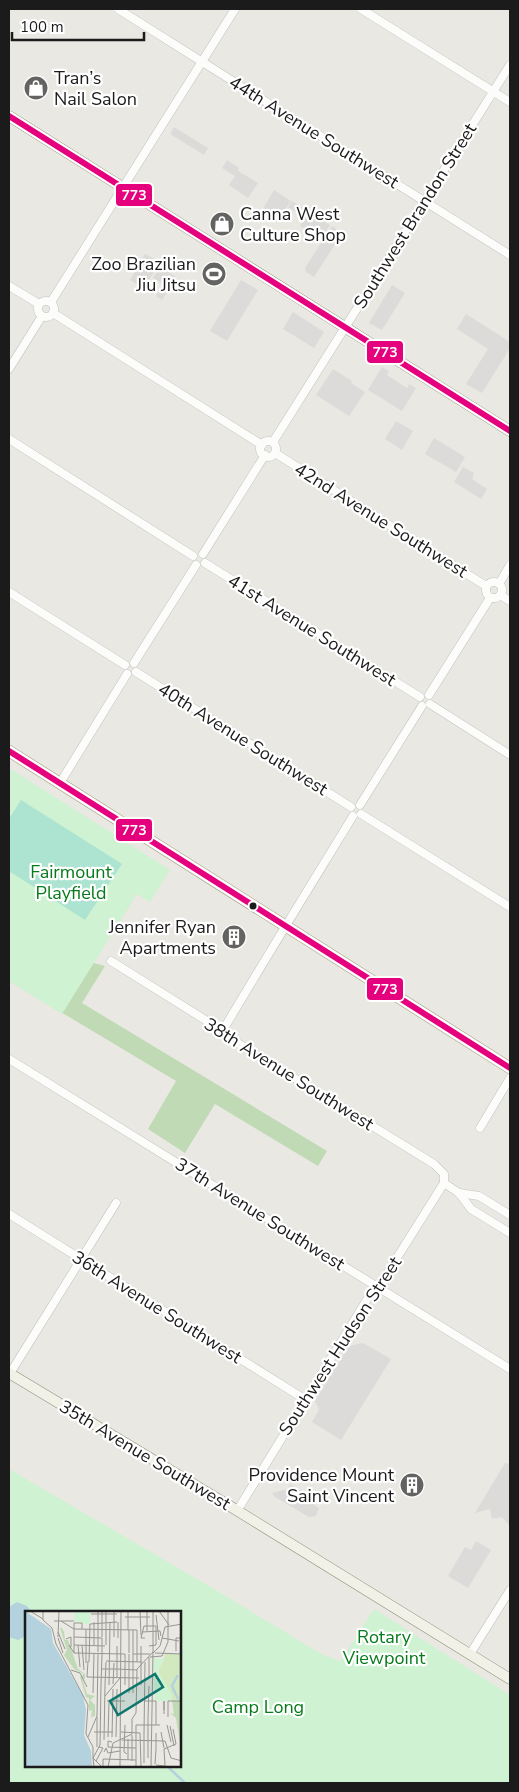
<svg xmlns="http://www.w3.org/2000/svg" width="519" height="1792" font-family="'Nunito Sans',sans-serif">
	<style>
		.forest { fill: #c0dab6 }
		.park { fill: #cef2d2; fill-rule: evenodd }
		.pitch { fill: #ace4d1 }
		.parking { fill: #dcdbd9 }
		.water { fill: #b4d2de }
		.lines { fill: none; stroke-linecap: round; stroke-linejoin: round }
		.stream { stroke: #b4d2de; stroke-width: 2.5 }
		.minor-casing { stroke: #c2c2bf; stroke-width: 9 }
		.secondary-casing { stroke: #8f937b; stroke-width: 11 }
		.primary-casing { stroke: #9f9880; stroke-width: 12 }
		.minor { stroke: #fcfcfb; stroke-width: 8 }
		.secondary { stroke: #f1f1e8; stroke-width: 10 }
		.primary { stroke: #f0ebe1; stroke-width: 11 }
		.bus-1-casing { stroke: #fff; stroke-width: 10 }
		.bus-1 { stroke: #e5007d; stroke-width: 6 }
		.bus-dot { fill: #1b1b1b; stroke: #fff; stroke-width: 2 }
		.labels { text-anchor: middle; stroke-width: 4.5; stroke-linejoin: round; paint-order: stroke }
		.poi-label { font-size: 18px; fill: #1b1b1b; stroke: #fff; text-anchor: end }
		.street-label { font-size: 18px; fill: #1b1b1b; stroke: #fff }
		.park-label { font-size: 18px; fill: #077a1c; stroke: #fff }
		.inset-river { fill: none; stroke: #b4d2de; stroke-width: 2.5 }
		.inset-road { fill: none; stroke: #979692; stroke-width: 1 }
		.view { fill: #0f766e; fill-opacity: 0.15; stroke: #0f766e; stroke-width: 2.5 }
		.inset-edge { fill: none; stroke: #1b1b1b; stroke-width: 2.5 }
		.line-badge { stroke: #fff; stroke-width: 2 }
		.badge-label { font-size: 14px; text-anchor: middle; font-weight: bold; fill: #fff }
	</style>
	<rect width="100%" height="100%" fill="#eae8e2"/>
	<path class="forest" d="M9 915 63 955 105 966 82 1003 327 1151 318 1166 215 1104 185 1153 148 1129 176 1081 9 981Z"/>
	<g class="park">
		<path d="M9 768 170 870 150 902 137 894 62 1014 9 981Z"/>
		<path d="M9 1469 219 1592 323 1655 341 1661 374 1609 510 1695V1783H9ZM26 1612H180V1766H26Z"/>
	</g>
	<path class="pitch" d="M21 800 122 864 85 920 9 871V819Z"/>
	<g class="parking">
		<path d="M174 127 208 148 204 155 170 134Z"/>
		<path d="M227 160 239 168 238 171 258 183 248 198 229 185 235 176 222 168Z"/>
		<path d="M274 190 291 201 277 222 261 212Z"/>
		<path d="M292 201 330 225 321 239 300 226 305 218 288 207Z"/>
		<path d="M332 226 342 233 314 277 306 272 305 268Z"/>
		<path d="M145 254 160 262 144 288 130 280Z"/>
		<path d="M160 267 176 277 162 300 156 296 163 284 153 278Z"/>
		<path d="M241 280 258 290 227 341 210 331Z"/>
		<path d="M392 285 405 293 382 330 369 323Z"/>
		<path d="M293 312 324 332 314 348 283 329Z"/>
		<path d="M466 314 510 342V348L482 393 466 384 488 349 457 329Z"/>
		<path d="M382 367 389 371 387 375 407 388 409 384 416 388 402 411 368 390Z"/>
		<path d="M333 369 352 381 351 383 365 392 349 416 316 395Z"/>
		<path d="M396 421 413 431 402 450 385 439Z"/>
		<path d="M434 438 465 457 456 472 425 454Z"/>
		<path d="M463 467 474 473 472 479 487 489 481 499 454 482Z"/>
		<path d="M363 1343 391 1359 341 1440 312 1422 319 1410 315 1401 349 1346Z"/>
		<path d="M505 1463 510 1464V1526L502 1517 492 1519 490 1509 475 1513Z"/>
		<path d="M290 1484 314 1498 315 1506 319 1508 316 1516 309 1517 275 1497 272 1493 288 1489Z"/>
		<path d="M476 1541 491 1550 468 1588 448 1576 465 1547 471 1550Z"/>
	</g>
	<path class="water" d="M17 1602 27 1606 32 1612H26V1636L18 1640 9 1637V1607Z"/>
	<g class="lines">
		<path class="stream" d="M167 1766 185 1783"/>
		<defs>
			<g id="minor">
				<path d="M118 9 510 255"/>
				<path d="M361 9 510 102"/>
				<path d="M9 286 39 304"/>
				<circle cx="46" cy="309" r="8"/>
				<path d="M51 302 235 9"/>
				<path d="M53 313 262 445"/>
				<path d="M9 369 42 316"/>
				<path d="M9 439 193 556"/>
				<circle cx="268" cy="449" r="8"/>
				<path d="M273 442 510 65"/>
				<path d="M275 453 486 586"/>
				<path d="M203 554 265 455"/>
				<path d="M205 563 420 697"/>
				<circle cx="494" cy="590" r="8"/>
				<path d="M499 584 510 565"/>
				<path d="M9 592 125 665"/>
				<path d="M500 595 510 601"/>
				<path d="M134 663 196 565"/>
				<path d="M136 672 351 807"/>
				<path d="M429 695 490 598"/>
				<path d="M430 704 510 755"/>
				<path d="M60 783 127 674"/>
				<path d="M360 805 422 706"/>
				<path d="M361 814 510 907"/>
				<path d="M111 961 215 1026 231 1039 434 1164 444 1174V1183L459 1193 471 1209 510 1233"/>
				<path d="M222 1032C265 959 309 888 353 816"/>
				<path d="M9 1059 510 1369"/>
				<path d="M480 1128 510 1078"/>
				<path d="M459 1193 479 1196 510 1215"/>
				<path d="M9 1214 306 1400"/>
				<path d="M9 1375 116 1203"/>
				<path d="M237 1511 371 1293 383 1280 444 1183"/>
				<path d="M470 1654 510 1590"/>
			</g>
			<g id="secondary">
				<path d="M9 116 510 431"/>
				<path d="M9 1373 233 1508 510 1679"/>
			</g>
			<path id="primary" d="M9 751 510 1068"/>
		</defs>
		<use href="#minor" class="minor-casing"/>
		<use href="#secondary" class="secondary-casing"/>
		<use href="#primary" class="primary-casing"/>
		<use href="#minor" class="minor"/>
		<use href="#secondary" class="secondary"/>
		<use href="#primary" class="primary"/>
		<defs>
			<g id="bus-1">
				<path d="M9 116 510 431"/>
				<path d="M9 751 510 1068"/>
			</g>
		</defs>
		<use href="#bus-1" class="bus-1-casing"/>
		<use href="#bus-1" class="bus-1"/>
	</g>
	<defs>
		<symbol id="shop-disc" viewBox="-11 -11 22 22"><circle r="9.5" fill="#636361" stroke="#fff"/><path d="M-5-2.5h2.3a2.7 3.5 0 0 1 5.4 0H5L5.5 6h-11ZM-1.5-2.5h3a1.5 2.3 0 0 0-3 0Z" fill="#fff"/></symbol>
		<symbol id="stadium-disc" viewBox="-11 -11 22 22"><circle r="9.5" fill="#636361" stroke="#fff"/><path d="M0-5a6.5 5 0 1 0 0 10a6.5 5 0 1 0 0-10ZM-3.5-1.8h7v3.6h-7Z" fill="#fff"/></symbol>
		<symbol id="building-disc" viewBox="-11 -11 22 22"><circle r="9.5" fill="#636361" stroke="#fff"/><path d="M-4-6H4V6H1V3H-1V6H-4ZM-2.5-4.3h1.7v1.8h-1.7ZM.8-4.3h1.7v1.8H.8ZM-2.5-1h1.7V.8h-1.7ZM.8-1h1.7V.8H.8Z" fill="#fff"/></symbol>
	</defs>
	<g fill-rule="evenodd">
		<use href="#shop-disc" x="22" y="74" width="28" height="28"/>
		<use href="#shop-disc" x="208" y="210" width="28" height="28"/>
		<use href="#stadium-disc" x="200" y="260" width="28" height="28"/>
		<use href="#building-disc" x="220" y="923" width="28" height="28"/>
		<use href="#building-disc" x="398" y="1471" width="28" height="28"/>
	</g>
	<circle class="bus-dot" cx="253" cy="906" r="4.5"/>
	<g class="labels">
		<g class="poi-label">
			<text x="54" y="84" text-anchor="start">Tran’s<tspan x="54" dy="21">Nail Salon</tspan></text>
			<text x="240" y="220" text-anchor="start">Canna West<tspan x="240" dy="21">Culture Shop</tspan></text>
			<text x="196" y="270">Zoo Brazilian<tspan x="196" dy="21">Jiu Jitsu</tspan></text>
			<text x="216" y="933">Jennifer Ryan<tspan x="216" dy="21">Apartments</tspan></text>
			<text x="394" y="1481">Providence Mount<tspan x="394" dy="21">Saint Vincent</tspan></text>
		</g>
		<g class="street-label">
			<text transform="translate(314 132) rotate(32)" y="6">44th Avenue Southwest</text>
			<text transform="translate(415 216) rotate(-58)" y="6">Southwest Brandon Street</text>
			<text transform="translate(381 520) rotate(32)" y="6">42nd Avenue Southwest</text>
			<text transform="translate(312 630) rotate(32)" y="6">41st Avenue Southwest</text>
			<text transform="translate(243 739) rotate(32)" y="6">40th Avenue Southwest</text>
			<text transform="translate(289 1074) rotate(32)" y="6">38th Avenue Southwest</text>
			<text transform="translate(260 1214) rotate(32)" y="6">37th Avenue Southwest</text>
			<text transform="translate(157 1307) rotate(32)" y="6">36th Avenue Southwest</text>
			<text transform="translate(340 1346) rotate(-57)" y="6">Southwest Hudson Street</text>
			<text transform="translate(145 1455) rotate(31)" y="6">35th Avenue Southwest</text>
		</g>
		<g class="park-label">
			<text x="71" y="878">Fairmount<tspan x="71" dy="21">Playfield</tspan></text>
			<text x="384" y="1643">Rotary<tspan x="384" dy="21">Viewpoint</tspan></text>
			<text x="258" y="1713">Camp Long</text>
		</g>
	</g>
	<g transform="translate(25 1611)">
		<rect width="156" height="156" fill="#eae8e2"/>
		<path d="M140 43H156V86L153 90H147L134 61 133 55 138 51Z" fill="#d2e9bf"/>
		<path d="M35 17H37L39 21 40 29H43L53 58 60 63V68L57 67 62 83 70 85 65 89 70 94V105L66 106 67 99 64 100V87L61 86 55 66 59 63 49 58 39 44 42 39ZM156 86 155 106 156 138 151 107 145 102 149 103 147 90H153Z" fill="#c0dab6"/>
		<path d="M49 0H65V14L49 10ZM128 47 139 48 133 60 146 82 147 90H130Z" fill="#cef2d2"/>
		<path d="M0 0 26 18 28 32 58 85 61 99 59 124 66 140 67 156H0Z" fill="#b4d2de"/>
		<path class="inset-river" d="M153 88 147 75 153 64"/>
		<path class="inset-road" d="M5 0 18 8M18 0V9L27 17 31 33 63 94 61 123 68 136V147L77 156M115 0 116 24M134 0 144 14M66 3H92M131 4 134 29M100 6H125M29 10H49M36 10 49 18 112 19M119 15H131V34L124 35M119 15 116 27H120M103 19V0M112 19V51M122 20V0M33 21 40 38M117 21 135 20 136 25M33 26 34 0M49 26 77 27M77 26V0M89 26V0M33 27 38 42M93 27V11M137 27 154 30M41 28 46 26V36M44 34 49 42 100 43M49 34 80 35M53 34 55 56M57 34 59 59M69 34V11M81 34V0M151 40V27H157M73 41V0M128 41V0M49 42V12H57V18M104 42V19M128 42 135 35 140 16 157 13M130 42 157 43M77 43V27M108 43V19M108 43H125M125 46 137 45 143 31V0M63 50 62 66 114 67M81 50 117 51M64 51 65 13 92 11M61 52V18M76 58H92M92 58 112 59M46 59 55 62 62 76M92 66V35M124 66V46M88 73 89 52M76 74 77 43M80 74 81 51M84 74 85 11M100 74V43M116 74V35M68 82 69 42M104 82V43M108 82V43M80 85 95 67M82 90H100M119 90H131V114M139 103V90V99M72 105 73 43M123 106 124 75M143 106V90H157M100 114 99 141 102 143M111 114H135M142 114 146 131M145 115 149 135M69 121H88M96 121 115 122M136 121 139 137M115 122 116 155M119 122 120 51M123 122V106M63 126 72 105M83 126 84 90M87 126 88 78M91 126 92 78M79 129 80 74M97 129 140 130 146 147 157 150M87 131 83 130V136L111 137M72 136V106M131 138V122M139 138 151 133 148 118M139 138 140 154M79 141 81 137 83 142 95 140M123 147V122M103 149V128M71 150 78 137 74 136M107 150V124M119 152V122M130 153 131 138M131 154 148 156M69 156 68 147 75 134 76 74M78 156V148L111 149M83 156 88 132 107 123V108L111 102 112 58 128 41M95 156 96 0M111 156V114M126 156 128 41"/>
		<path class="view" d="M130 63 138 76 93 104 85 90Z"/>
		<rect width="156" height="156" class="inset-edge"/>
	</g>
	<g class="line-badge">
		<rect x="115" y="183" width="38" height="24" rx="5" fill="#e5007d"/>
		<rect x="366" y="340" width="38" height="24" rx="5" fill="#e5007d"/>
		<rect x="115" y="818" width="38" height="24" rx="5" fill="#e5007d"/>
		<rect x="366" y="977" width="38" height="24" rx="5" fill="#e5007d"/>
	</g>
	<g class="badge-label">
		<text x="134" y="200">773</text>
		<text x="385" y="357">773</text>
		<text x="134" y="835">773</text>
		<text x="385" y="994">773</text>
	</g>
	<rect width="519" height="1792" fill="none" stroke="#1b1b1b" stroke-width="20"/>
	<path d="M12 32v8h132v-8" fill="none" stroke="#1b1b1b" stroke-width="2.5"/>
	<text x="20" y="32" font-size="15" fill="#1b1b1b" stroke="#ffffff" stroke-width="4" paint-order="stroke">100 m</text>
</svg>
